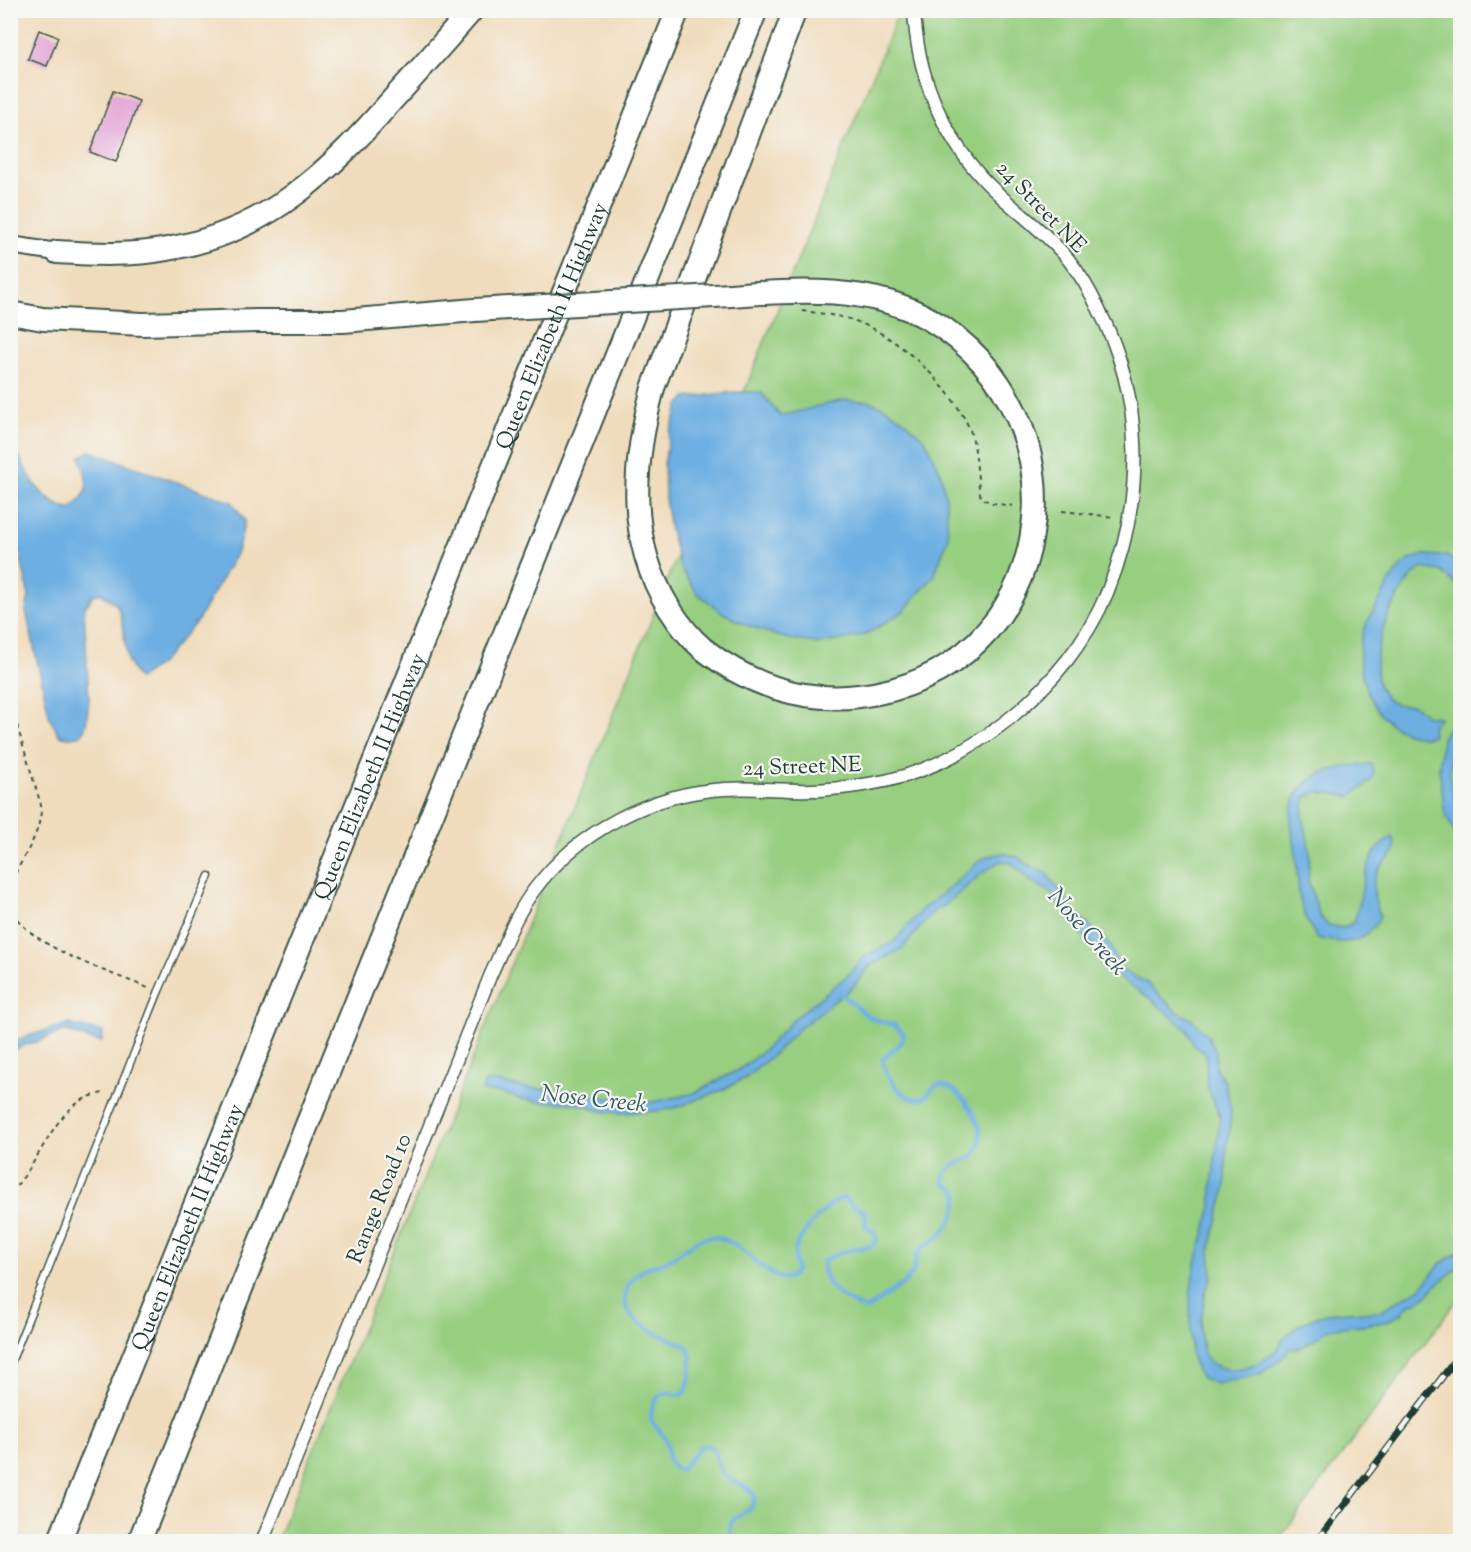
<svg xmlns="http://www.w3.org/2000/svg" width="1471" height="1552" font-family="'Sorts Mill Goudy',serif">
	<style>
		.green { fill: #97ce80; stroke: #5b865a; stroke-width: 1.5 }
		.water { fill: #6dafe2; stroke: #46768b; stroke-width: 1.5 }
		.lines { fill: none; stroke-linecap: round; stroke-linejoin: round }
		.stream { stroke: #6dafe2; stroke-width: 4.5 }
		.building { fill: #e3a4d7 }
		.service-casing { stroke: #3e5548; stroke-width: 9 }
		.minor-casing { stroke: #3e5548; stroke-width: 15 }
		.secondary-casing { stroke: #3e5548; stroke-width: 20 }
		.motorway-casing { stroke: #3e5548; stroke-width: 26 }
		.path { stroke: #3e5548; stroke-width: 2; stroke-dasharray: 4.5 4.5; stroke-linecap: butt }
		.service { stroke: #fff; stroke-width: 6 }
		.minor { stroke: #fff; stroke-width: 12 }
		.secondary { stroke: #fff; stroke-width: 16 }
		.motorway { stroke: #fff; stroke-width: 22 }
		.rail-casing { stroke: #1f3d34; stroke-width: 7 }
		.rail { stroke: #f6f6f2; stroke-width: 4.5; stroke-dasharray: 14; stroke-linecap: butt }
		.motorway-bridge-casing { stroke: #3e5548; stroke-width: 26; stroke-linecap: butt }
		.motorway-bridge { stroke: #fff; stroke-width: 22 }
		.labels { text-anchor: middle; stroke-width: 4.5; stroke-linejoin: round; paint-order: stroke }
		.street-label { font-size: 22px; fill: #1f3d34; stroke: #f6f6f2 }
		.water-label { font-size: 24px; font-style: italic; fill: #325a60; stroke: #f6f6f2 }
	</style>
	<rect width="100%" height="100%" fill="#f6f6f2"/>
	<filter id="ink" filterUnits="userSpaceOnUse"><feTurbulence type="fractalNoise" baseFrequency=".0167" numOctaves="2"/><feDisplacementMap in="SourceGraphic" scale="12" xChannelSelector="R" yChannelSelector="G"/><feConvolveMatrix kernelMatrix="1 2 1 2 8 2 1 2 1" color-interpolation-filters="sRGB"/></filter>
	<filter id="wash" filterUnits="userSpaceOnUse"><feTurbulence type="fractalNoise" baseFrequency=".008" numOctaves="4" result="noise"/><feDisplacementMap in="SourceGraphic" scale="24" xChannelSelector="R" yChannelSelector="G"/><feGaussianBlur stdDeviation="1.35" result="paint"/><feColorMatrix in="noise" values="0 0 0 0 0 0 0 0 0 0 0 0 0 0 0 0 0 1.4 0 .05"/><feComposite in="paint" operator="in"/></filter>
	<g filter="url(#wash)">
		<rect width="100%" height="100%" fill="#f0dcbc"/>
		<path class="green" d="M899 11H1460V1296L1278 1541 276 1542Z"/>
		<g class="water">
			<path d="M733 392H761L780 416 843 400 868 401 886 408 905 421 926 441 940 471 946 499 948 538 934 576 903 612 865 635 820 644 784 638 744 624 723 613 697 593 680 567 670 530 665 498 664 464 670 431 680 404 686 398Z"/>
			<path d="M10 439C25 466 37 503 70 509 93 493 88 480 80 457L90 451 232 502 245 521 237 552 198 620 161 663 138 679 128 662 121 616 116 604 100 593 93 595 84 609 89 699 86 725 81 735 71 737 60 736 50 719 26 611 29 596 18 544 11 526Z"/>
			<path d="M1424 555 1447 556 1460 566V588L1441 571 1421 568C1394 588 1354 676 1391 702 1397 706 1407 705 1414 705L1427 716 1440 717 1432 726 1433 735C1424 739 1419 736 1411 734 1372 724 1353 671 1362 635 1366 621 1376 607 1383 594 1395 573 1400 560 1424 555Z"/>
			<path d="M1460 715V731L1453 742 1450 772 1451 785 1460 817V845L1445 813 1439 768 1442 738 1452 721Z"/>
			<path d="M1372 764 1374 774 1370 782 1350 796 1318 792 1305 798 1303 815 1310 854 1308 880 1320 917 1329 925 1343 928 1354 922C1365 892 1360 856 1392 837 1401 856 1387 856 1379 869 1370 883 1374 901 1380 916 1365 945 1347 945 1317 938 1296 906 1299 892 1296 855 1295 842 1290 827 1291 814 1296 772 1338 766 1372 764Z"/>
			<path d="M1003 853 1018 857 1029 865 1046 873 1064 896 1070 907 1110 945 1119 967 1123 971 1146 982 1176 1011 1193 1020 1208 1036 1216 1051V1069L1225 1082 1231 1110 1230 1129 1226 1152V1186L1210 1250 1212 1276 1206 1290 1200 1329 1204 1354 1211 1363 1221 1368 1232 1369 1242 1368 1258 1363 1276 1352 1283 1339 1299 1325 1319 1316 1335 1312H1378L1421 1288 1440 1264 1460 1251V1266L1434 1287 1426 1297 1408 1305 1402 1314 1385 1322 1328 1329 1309 1343 1297 1349H1289L1279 1361 1260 1374 1216 1384 1202 1378 1197 1371 1191 1354 1190 1295 1194 1270 1212 1206V1186L1220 1117 1207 1085 1206 1054 1194 1045 1187 1030 1152 1000 1115 975 1104 956 1084 937 1049 891 1029 880 1012 863 1000 861 980 875 944 906 935 910 902 949 869 967 853 987 801 1027 774 1054 747 1077 720 1091 674 1108 659 1111 619 1113 600 1111 576 1103 543 1102 520 1099 503 1093 482 1091 485 1082H498L525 1088 574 1091 609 1098 647 1103 692 1094 740 1069 764 1050 795 1018 848 975 864 956 894 942 923 908 950 888 980 860 988 856Z"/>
			<path d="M68 1024 103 1032 102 1042C88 1040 77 1036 65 1030L37 1042 24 1045 16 1050H11V1041Z"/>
		</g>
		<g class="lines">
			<path class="stream" d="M729 1542 731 1524 733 1520 751 1508 755 1496C749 1485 732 1483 723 1474 714 1464 721 1444 701 1446L680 1471C664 1463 671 1454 666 1441 663 1432 655 1427 651 1420 651 1409 654 1395 666 1393 672 1392 679 1398 684 1393 690 1389 691 1365 691 1357 690 1353 688 1348 685 1345 662 1336 614 1320 627 1288 630 1281 635 1275 642 1271 649 1266 659 1264 667 1261 685 1252 697 1232 720 1238 726 1240 735 1244 740 1248 752 1257 782 1293 796 1271 796 1263 793 1254 796 1247 801 1233 832 1198 845 1198L853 1206 865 1212 866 1228 874 1231 877 1239 872 1246C856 1249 836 1251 823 1262 821 1287 845 1301 865 1309L869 1308 904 1283 913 1273 918 1252C923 1246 931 1243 937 1238 950 1227 962 1206 956 1190L944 1184C944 1160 962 1167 974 1154 991 1135 969 1098 950 1088 928 1077 934 1097 920 1099 903 1102 883 1074 883 1059L902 1042 904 1034 894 1025 870 1018 840 993"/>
		</g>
		<g id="blocks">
			<g class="building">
				<path d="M39 30 58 37 47 66 28 59Z"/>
				<path d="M113 91 139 101 116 162 90 152Z"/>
			</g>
		</g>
	</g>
	<g filter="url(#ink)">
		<use href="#blocks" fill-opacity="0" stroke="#3e5548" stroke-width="1.5"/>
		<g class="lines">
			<defs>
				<path id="service" d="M10 1365 158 993 209 876"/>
				<path id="minor" d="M262 1542 491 974C504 946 515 915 534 890 578 831 652 793 725 789 754 787 783 791 812 790 830 790 850 787 869 784 967 770 1069 685 1107 593 1145 500 1145 398 1098 308 1090 291 1080 274 1068 259 1043 229 1011 208 984 180 941 133 917 74 914 10"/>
				<path id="secondary" d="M10 245 57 252"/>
				<g id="motorway">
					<path d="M57 252C93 254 131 256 167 249 268 232 328 173 393 99 420 70 446 40 472 10"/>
					<path d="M731 295C797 290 871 285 931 320 1097 421 1057 673 859 696 802 703 747 684 702 648 689 637 678 622 669 608 626 538 633 464 653 388L795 10"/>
					<path d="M10 313 43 319 143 324 256 321H343L475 310"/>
					<path id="s1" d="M59 1542 678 10"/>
					<path d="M139 1542 756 10"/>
				</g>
			</defs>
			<use href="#service" class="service-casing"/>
			<use href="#minor" class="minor-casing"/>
			<use href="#secondary" class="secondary-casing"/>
			<use href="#motorway" class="motorway-casing"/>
			<g class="path">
				<path d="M802 311C818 313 836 315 852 320 896 333 953 388 970 430 978 452 976 476 981 498L992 503 1013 506"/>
				<path d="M1062 511 1114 517"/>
				<path d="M10 690 18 729 41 805C42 835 21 858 10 885"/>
				<path d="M10 903C17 944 113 973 148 988"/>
				<path d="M10 1192C44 1162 54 1097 106 1093"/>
			</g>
			<use href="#service" class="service"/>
			<use href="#minor" class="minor"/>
			<use href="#secondary" class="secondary"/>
			<use href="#motorway" class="motorway"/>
			<defs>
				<path id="rail" d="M1316 1542 1460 1354"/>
			</defs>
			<use href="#rail" class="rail-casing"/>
			<use href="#rail" class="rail"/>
			<defs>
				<path id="motorway-bridge" d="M475 310 731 295"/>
			</defs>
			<use href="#motorway-bridge" class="motorway-bridge-casing"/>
			<use href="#motorway-bridge" class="motorway-bridge"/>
		</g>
	</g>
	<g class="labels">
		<g class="street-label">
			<text transform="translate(1042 206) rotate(46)" y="8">24 Street NE</text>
			<text dy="8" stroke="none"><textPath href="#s1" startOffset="1312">Queen Elizabeth II Highway</textPath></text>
			<text transform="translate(802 765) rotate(-2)" y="8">24 Street NE</text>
			<text dy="8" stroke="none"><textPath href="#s1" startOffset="826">Queen Elizabeth II Highway</textPath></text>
			<text transform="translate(378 1198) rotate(-68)" y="8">Range Road 10</text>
			<text dy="8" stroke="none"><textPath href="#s1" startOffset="340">Queen Elizabeth II Highway</textPath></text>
		</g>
		<g class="water-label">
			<text transform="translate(1088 931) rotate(49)" y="8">Nose Creek</text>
			<text transform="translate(594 1098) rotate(6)" y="8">Nose Creek</text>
		</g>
	</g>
	<rect width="1471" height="1552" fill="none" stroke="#f6f6f2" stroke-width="36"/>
</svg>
